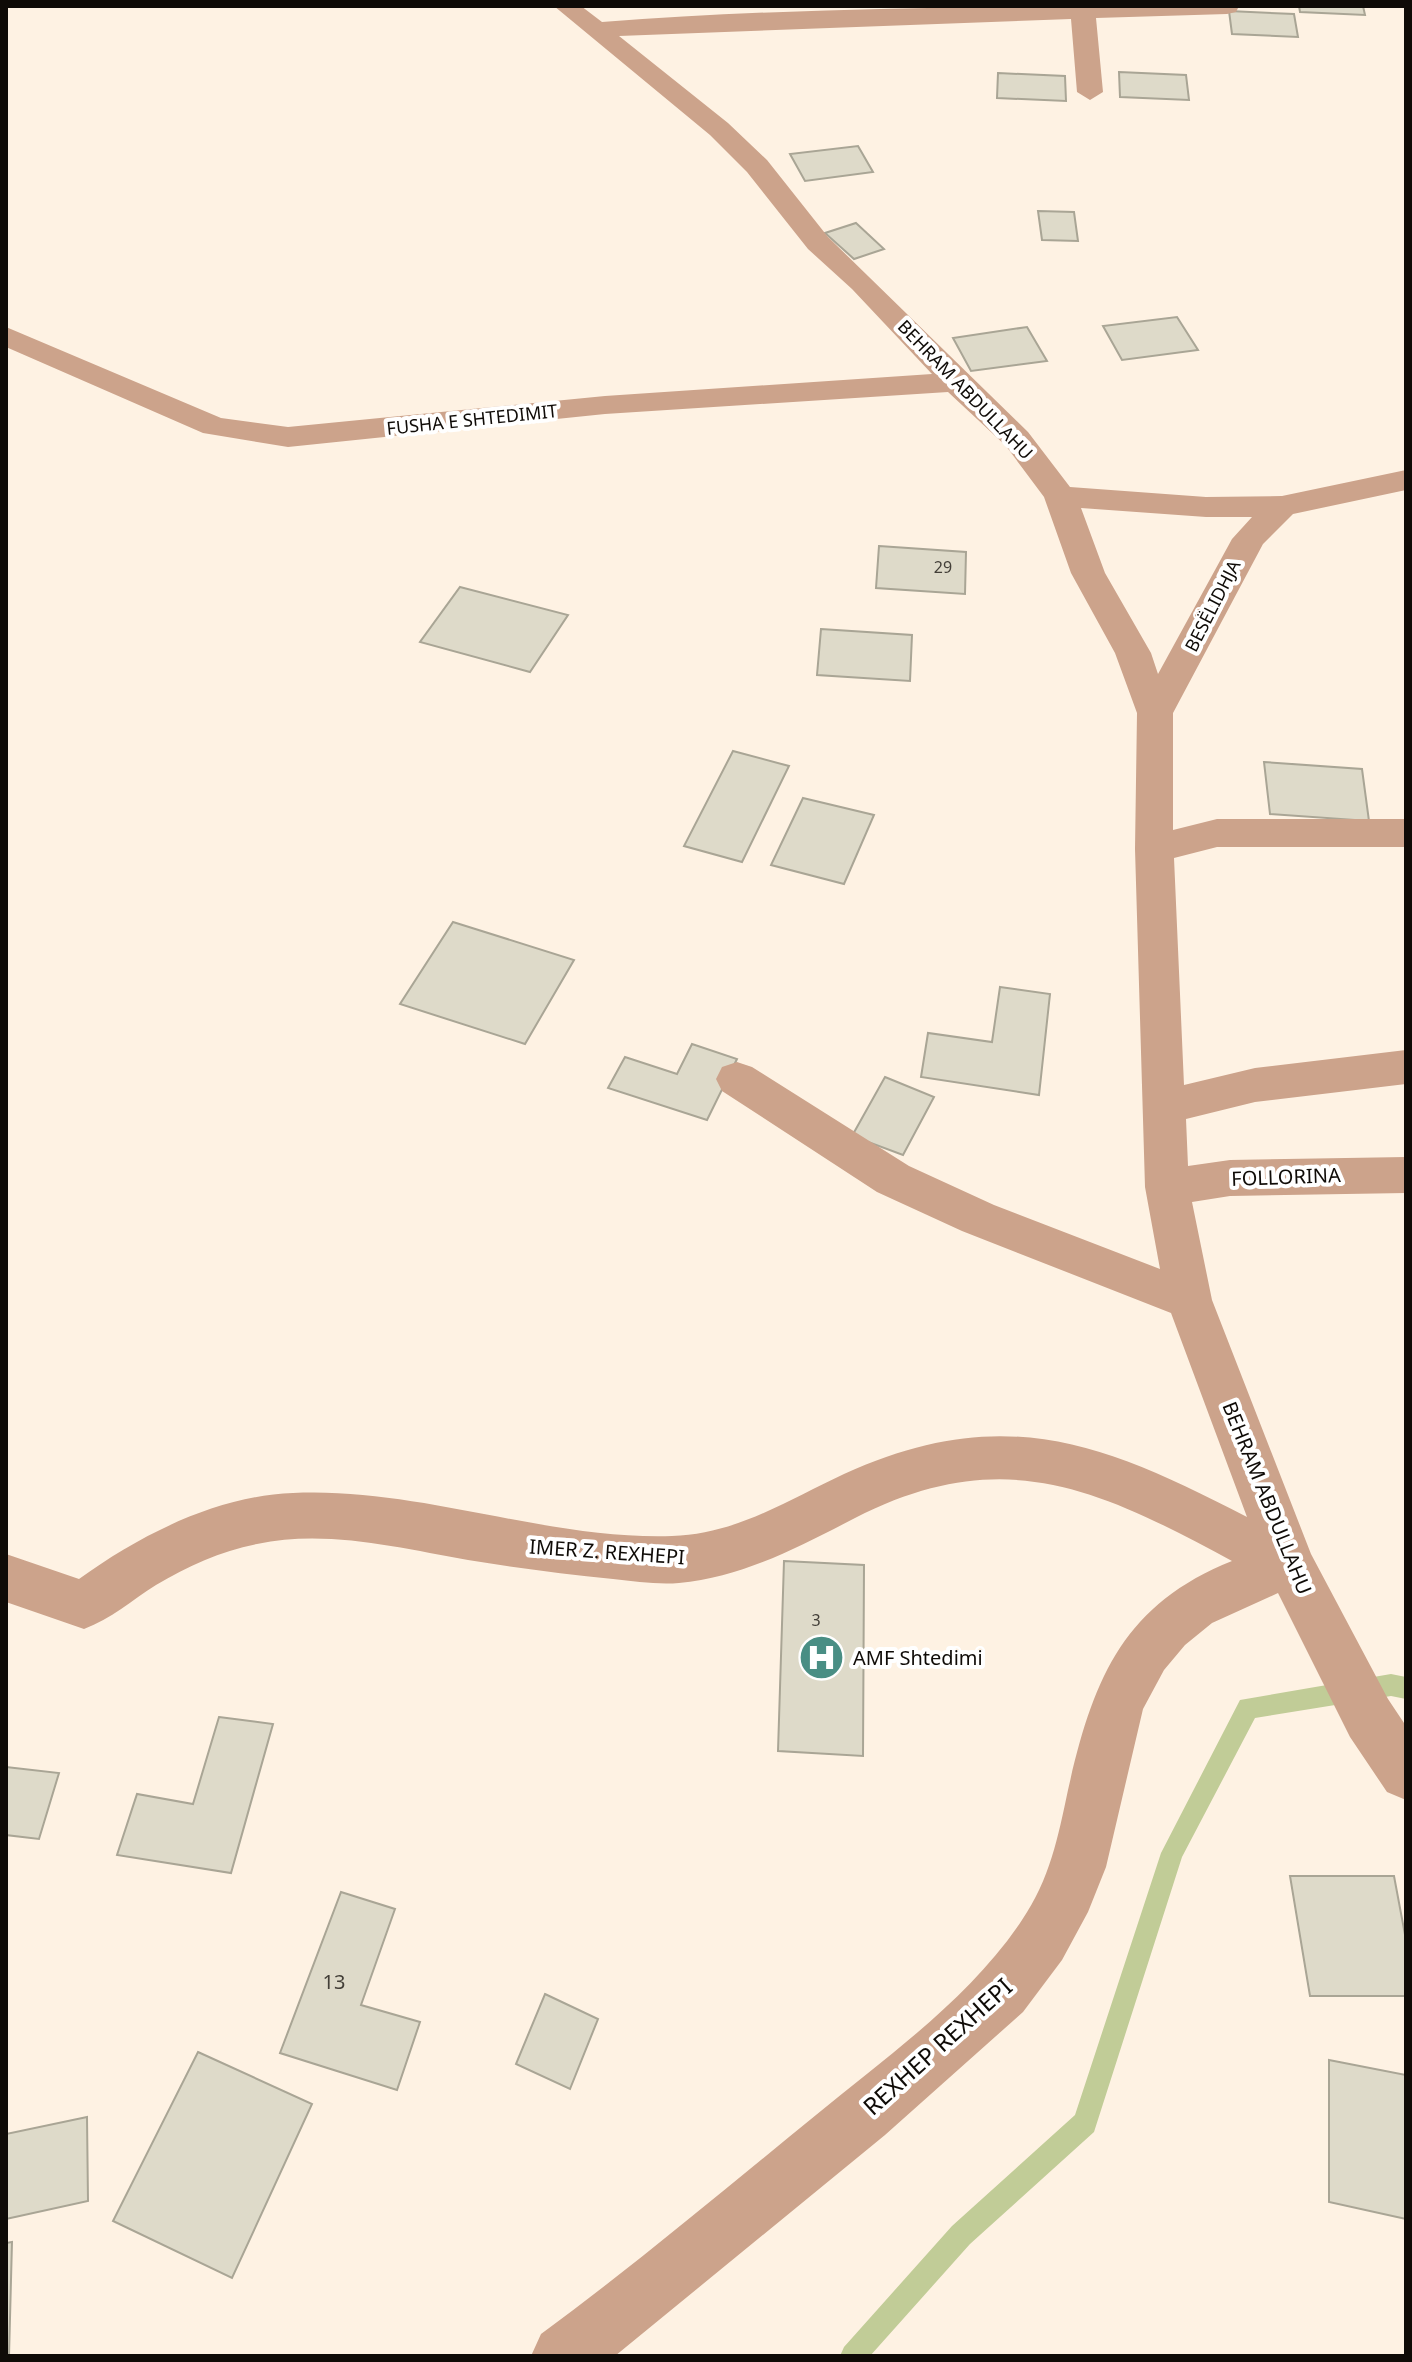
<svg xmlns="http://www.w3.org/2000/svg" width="1412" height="2362" font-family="'Noto Sans',sans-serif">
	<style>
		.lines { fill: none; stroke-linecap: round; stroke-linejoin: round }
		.stream { fill: #c1cc97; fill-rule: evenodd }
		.building { fill: #dedac9; stroke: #a9a595; stroke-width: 2 }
		.street { fill: #cca38b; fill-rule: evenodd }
		.labels { text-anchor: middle; stroke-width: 8; stroke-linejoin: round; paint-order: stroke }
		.number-label { font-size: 16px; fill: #433f38 }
		.far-street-label { font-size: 18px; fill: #0f0b07; stroke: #fff }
		.street-label { font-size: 20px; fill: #0f0b07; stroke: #fff }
		.poi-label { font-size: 20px; fill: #0f0b07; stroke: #fff; text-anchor: start }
		.near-number-label { font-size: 20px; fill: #433f38 }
		.near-street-label { font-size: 24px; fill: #0f0b07; stroke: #fff }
	</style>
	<rect width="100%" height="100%" fill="#fef2e3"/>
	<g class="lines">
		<path class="stream" d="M1391 1674 1406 1677V1699L1391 1696 1255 1718 1182 1857 1094 2132 970 2244 870 2356H840L844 2347 952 2226 1075 2115 1161 1853 1240 1700Z"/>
	</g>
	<g class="building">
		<path d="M1299 6H1363L1365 15 1300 12Z"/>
		<path d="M1229 11 1294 14 1298 37 1232 34Z"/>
		<path d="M1119 72 1186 75 1189 100 1120 97Z"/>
		<path d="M998 73 1065 76 1066 101 997 98Z"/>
		<path d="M858 146 873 172 805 181 790 154Z"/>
		<path d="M1038 211 1074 212 1078 241 1042 240Z"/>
		<path d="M856 223 884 249 854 259 825 233Z"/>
		<path d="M1177 317 1198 350 1122 360 1103 326Z"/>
		<path d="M1027 327 1047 361 971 371 953 338Z"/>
		<path d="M879 546 966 552 965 594 876 588Z"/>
		<path d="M460 587 568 615 530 672 420 642Z"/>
		<path d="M821 629 912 635 910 681 817 675Z"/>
		<path d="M733 751 789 766 742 862 684 846Z"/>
		<path d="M1264 762 1362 769 1369 821 1270 814Z"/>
		<path d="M803 798 874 815 844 884 771 865Z"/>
		<path d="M453 922 574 960 525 1044 400 1004Z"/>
		<path d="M1000 987 1050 994 1039 1095 921 1077 928 1033 992 1042Z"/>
		<path d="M692 1044 737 1059 707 1120 608 1088 625 1057 677 1074Z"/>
		<path d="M885 1077 934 1097 903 1155 852 1136Z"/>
		<path d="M784 1561 864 1565 863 1756 778 1751Z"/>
		<path d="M219 1717 273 1724 231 1873 117 1855 137 1794 193 1804Z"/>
		<path d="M6 1767 59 1773 39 1839 6 1835Z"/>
		<path d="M1290 1876H1394L1406 1940V1996H1310Z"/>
		<path d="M341 1892 395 1909 361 2005 420 2022 397 2090 280 2053Z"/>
		<path d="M545 1994 598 2019 570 2089 516 2064Z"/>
		<path d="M198 2052 312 2104 232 2278 113 2221Z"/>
		<path d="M1329 2060 1406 2075V2219L1329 2202Z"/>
		<path d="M87 2117 88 2201 6 2219V2134Z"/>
		<path d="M12 2242 9 2356H6V2243Z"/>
	</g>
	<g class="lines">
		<path class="street" d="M554 6H581L602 22C813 6 1026 6 1239 6L1236 12 1227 14 1096 18 1103 92 1090 100 1077 92 1071 19 619 36 728 123 767 160 828 237 1028 432 1070 487 1206 497 1282 496 1406 470V490L1293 514 1263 544 1173 713V830L1217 819H1406V847H1217L1174 858 1184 1085 1255 1068 1406 1050V1084L1255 1102 1186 1119 1188 1166 1230 1160 1406 1157V1193L1230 1196 1192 1202 1212 1300 1311 1554 1388 1699 1406 1726V1800L1387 1792 1350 1737 1278 1593 1212 1623 1185 1645 1164 1670 1143 1709 1106 1867 1088 1912 1062 1960 1023 2012 885 2135 615 2356H531L541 2334C635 2265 725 2189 816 2115 888 2056 970 1998 1022 1920 1050 1879 1058 1837 1068 1790 1093 1680 1122 1605 1232 1561 1097 1488 1003 1443 855 1518 799 1547 743 1577 679 1583 657 1585 635 1581 613 1579 564 1574 516 1568 468 1560 400 1548 326 1529 257 1544 221 1551 188 1566 156 1585 132 1600 111 1619 84 1629L6 1602V1554L79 1579C140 1535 216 1496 293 1493 420 1487 545 1540 672 1536 737 1534 788 1500 844 1474 1002 1402 1102 1442 1247 1517L1171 1313 962 1231 877 1192 722 1091 716 1079 722 1067 737 1062 752 1067 909 1166 994 1205 1160 1269 1145 1187 1135 849 1137 713 1115 653 1071 573 1044 497 1006 446 948 392 605 414 288 447 203 433 6 347V327L221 418 288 427 605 396 932 374 852 289 808 249 747 172 710 135ZM1081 508 1206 517H1252L1232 539 1158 674 1151 653 1105 573Z"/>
	</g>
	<defs>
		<symbol id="hospital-disc" viewBox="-11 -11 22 22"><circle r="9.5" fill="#498e84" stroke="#fff"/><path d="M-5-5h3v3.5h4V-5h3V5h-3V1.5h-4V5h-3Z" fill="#fff"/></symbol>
	</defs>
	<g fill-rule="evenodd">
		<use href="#hospital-disc" x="796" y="1632" width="51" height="51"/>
	</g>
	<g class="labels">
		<g class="number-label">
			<text x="943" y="573">29</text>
			<text x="816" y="1626">3</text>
		</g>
		<g class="far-street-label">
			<text transform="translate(965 390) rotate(46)" y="6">BEHRAM ABDULLAHU</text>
			<text transform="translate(472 420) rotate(-6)" y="6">FUSHA E SHTEDIMIT</text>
			<text transform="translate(1213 606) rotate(-63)" y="6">BESËLIDHJA</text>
		</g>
		<g class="street-label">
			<text transform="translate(1286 1177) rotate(-2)" y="7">FOLLORINA</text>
			<text transform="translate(1267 1498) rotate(68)" y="7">BEHRAM ABDULLAHU</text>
			<text transform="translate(607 1552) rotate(4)" y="7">IMER Z. REXHEPI</text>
		</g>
		<g class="poi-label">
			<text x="853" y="1665">AMF Shtedimi</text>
		</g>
		<g class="near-number-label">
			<text x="334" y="1989">13</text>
		</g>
		<g class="near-street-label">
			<text transform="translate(938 2047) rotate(-42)" y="8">REXHEP REXHEPI</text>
		</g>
	</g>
	<rect width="1412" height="2362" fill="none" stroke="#0f0b07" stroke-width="16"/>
</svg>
